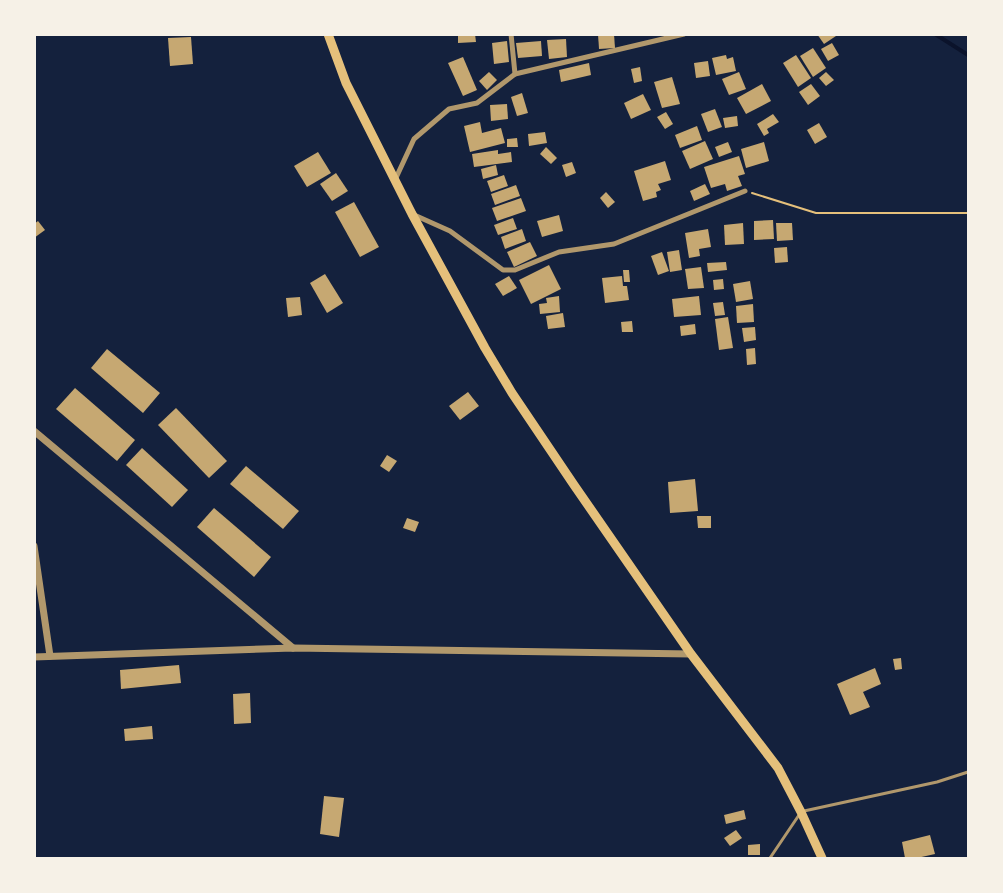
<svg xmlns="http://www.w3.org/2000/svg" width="1003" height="893" font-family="Poppins,sans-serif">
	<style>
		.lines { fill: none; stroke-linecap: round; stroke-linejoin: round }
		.stream { stroke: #0b132b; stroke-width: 4 }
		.building { fill: #c6a872 }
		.path { stroke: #e5c07b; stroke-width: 2 }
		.service { stroke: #b1986c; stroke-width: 3 }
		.minor { stroke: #b1986c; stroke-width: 5 }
		.tertiary { stroke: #b1986c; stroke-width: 7 }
		.trunk { stroke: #e5c07b; stroke-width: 9 }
	</style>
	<rect width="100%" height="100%" fill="#14213d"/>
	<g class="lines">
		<path class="stream" d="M935 34 968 55"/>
	</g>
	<g class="building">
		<path d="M466 34H475L476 42 458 43V35Z"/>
		<path d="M598 34H614L615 48 599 49Z"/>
		<path d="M817 34H839L824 44Z"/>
		<path d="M191 37 193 64 170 66 168 38Z"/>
		<path d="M566 39 567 57 549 59 547 40Z"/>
		<path d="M507 41 509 62 494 64 492 43Z"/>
		<path d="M541 41 542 56 518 58 516 43Z"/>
		<path d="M832 43 839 55 828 61 821 49Z"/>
		<path d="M813 48 826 68 813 77 800 56Z"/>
		<path d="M726 55 727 59 733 57 736 71 716 75 712 58Z"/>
		<path d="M796 55 811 78 798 87 783 63Z"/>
		<path d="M463 57 477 90 463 96 448 63Z"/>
		<path d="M708 61 710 76 696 78 694 63Z"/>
		<path d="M589 63 591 75 561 82 559 70Z"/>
		<path d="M640 67 642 81 634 83 631 69Z"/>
		<path d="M489 72 497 80 487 90 479 81Z"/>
		<path d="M739 72 746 89 729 95 722 79Z"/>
		<path d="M826 72 834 80 826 86 819 78Z"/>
		<path d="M672 77 680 104 662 108 654 82Z"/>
		<path d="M762 84 771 101 746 114 737 98Z"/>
		<path d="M811 84 820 96 808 105 799 92Z"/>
		<path d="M522 93 528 113 517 116 511 97Z"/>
		<path d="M643 94 651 110 631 119 624 103Z"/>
		<path d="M507 104 508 119 491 121 490 105Z"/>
		<path d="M715 109 722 127 708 132 701 114Z"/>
		<path d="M666 112 673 124 665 129 657 117Z"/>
		<path d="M773 114 779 122 767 129 769 133 764 136 757 124Z"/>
		<path d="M737 116 738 126 725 128 723 118Z"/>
		<path d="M480 122 482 133 501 128 505 143 470 152 464 126Z"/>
		<path d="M819 123 827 137 815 144 807 130Z"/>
		<path d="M697 126 702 140 680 148 675 135Z"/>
		<path d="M545 132 547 143 529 146 528 134Z"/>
		<path d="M517 138 518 147H507V139Z"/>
		<path d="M705 141 713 159 690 169 682 151Z"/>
		<path d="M728 142 732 152 719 157 715 147Z"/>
		<path d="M764 142 769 161 746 168 741 149Z"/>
		<path d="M546 147 557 158 551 164 540 154Z"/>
		<path d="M498 150V154L511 152 512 162 474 167 472 154Z"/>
		<path d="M318 152 331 173 307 187 294 166Z"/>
		<path d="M739 156 745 174 738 176 742 186 727 191 725 184 711 188 704 167Z"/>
		<path d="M665 161 671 180 658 184 661 190 656 192 657 197 643 201 634 171Z"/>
		<path d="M572 162 576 173 566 177 562 165Z"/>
		<path d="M496 165 498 175 483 179 481 169Z"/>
		<path d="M336 173 348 191 332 201 320 184Z"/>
		<path d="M504 175 508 186 491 192 487 181Z"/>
		<path d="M705 184 710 194 694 201 690 191Z"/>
		<path d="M516 185 520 196 495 205 491 194Z"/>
		<path d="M606 192 615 202 608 208 600 198Z"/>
		<path d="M521 198 526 211 497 221 492 208Z"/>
		<path d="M354 202 379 247 360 257 335 212Z"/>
		<path d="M559 215 563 231 542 237 537 221Z"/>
		<path d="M513 218 517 229 498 235 494 225Z"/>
		<path d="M773 220 774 239 754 240V221Z"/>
		<path d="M38 221 45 230 34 238V224Z"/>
		<path d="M743 223 744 244 725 245 724 225Z"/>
		<path d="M776 223H792L793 240 777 241Z"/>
		<path d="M522 229 526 241 505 249 501 237Z"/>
		<path d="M708 229 711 247 699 249 700 256 689 258 685 233Z"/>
		<path d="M530 242 537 256 514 267 507 252Z"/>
		<path d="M787 247 788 262 775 263 774 248Z"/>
		<path d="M679 250 682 270 670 272 667 252Z"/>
		<path d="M662 252 669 271 658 275 651 256Z"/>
		<path d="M726 262 727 270 708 272 707 263Z"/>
		<path d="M549 265 561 289 531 304 519 280Z"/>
		<path d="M701 267 704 288 688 289 685 269Z"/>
		<path d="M623 270H629L630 282H624Z"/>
		<path d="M325 274 343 303 327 313 310 283Z"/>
		<path d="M509 276 517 288 503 296 495 284Z"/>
		<path d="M622 276 623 286H627L629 300 605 303 602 278Z"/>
		<path d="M723 279 724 289 714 290 713 280Z"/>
		<path d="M750 281 753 299 736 302 733 284Z"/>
		<path d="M559 296 560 312 540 314 539 304 547 303 546 298Z"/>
		<path d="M699 296 701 315 674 317 672 299Z"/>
		<path d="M300 297 302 315 288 317 286 298Z"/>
		<path d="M723 302 725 315 715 316 713 303Z"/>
		<path d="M753 304 754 322 737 323 736 306Z"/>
		<path d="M563 313 565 327 548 329 546 316Z"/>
		<path d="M728 317 733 348 719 350 715 319Z"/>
		<path d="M632 321 633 332H622L621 322Z"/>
		<path d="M695 324 696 334 681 336 680 326Z"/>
		<path d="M755 327 756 340 744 342 742 328Z"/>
		<path d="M755 348 756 364 747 365 746 349Z"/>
		<path d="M107 349 160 393 143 413 91 368Z"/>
		<path d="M75 388 135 440 117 461 56 409Z"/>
		<path d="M468 392 479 406 460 420 449 406Z"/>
		<path d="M176 408 227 461 209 478 158 425Z"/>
		<path d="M142 448 188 490 172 507 126 465Z"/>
		<path d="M387 455 397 461 389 472 380 466Z"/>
		<path d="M246 466 299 511 283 529 230 484Z"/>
		<path d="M695 479 698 511 670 513 668 482Z"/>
		<path d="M214 508 271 557 254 577 197 527Z"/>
		<path d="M697 516H711V528H698Z"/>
		<path d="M407 518 419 522 415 532 403 528Z"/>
		<path d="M901 658 902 669 895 670 893 659Z"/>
		<path d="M179 665 181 683 121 689 120 670Z"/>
		<path d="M875 668 881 684 863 692 870 707 850 715 837 684Z"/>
		<path d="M250 693 251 723 234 724 233 694Z"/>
		<path d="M152 726 153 739 125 741 124 729Z"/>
		<path d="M324 796 344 798 339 837 320 834Z"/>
		<path d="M744 810 746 819 726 824 724 815Z"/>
		<path d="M736 830 742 838 730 846 724 838Z"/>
		<path d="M930 835 935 854 917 858H905L902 842Z"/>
		<path d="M760 844V855H748V845Z"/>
	</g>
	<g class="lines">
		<path class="path" d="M752 193 816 213H968"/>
		<g class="service">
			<path d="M804 811 937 782 968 772"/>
			<path d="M770 858 799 815"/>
		</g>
		<g class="minor">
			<path d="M515 74 684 34"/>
			<path d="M395 180 414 139 449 109 477 103 515 74 511 34"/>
			<path d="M412 214 450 231 503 270H515L559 252 614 244 745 191"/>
		</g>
		<g class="tertiary">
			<path d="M34 431 293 648"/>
			<path d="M34 546 50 656"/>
			<path d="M34 657 293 648 691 654"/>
		</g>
		<path class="trunk" d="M328 34 346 83 412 214 485 348 512 393 574 485 691 654 778 768 801 812 822 858"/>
	</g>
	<rect width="1003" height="893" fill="none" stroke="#f6f1e7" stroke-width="72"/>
</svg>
